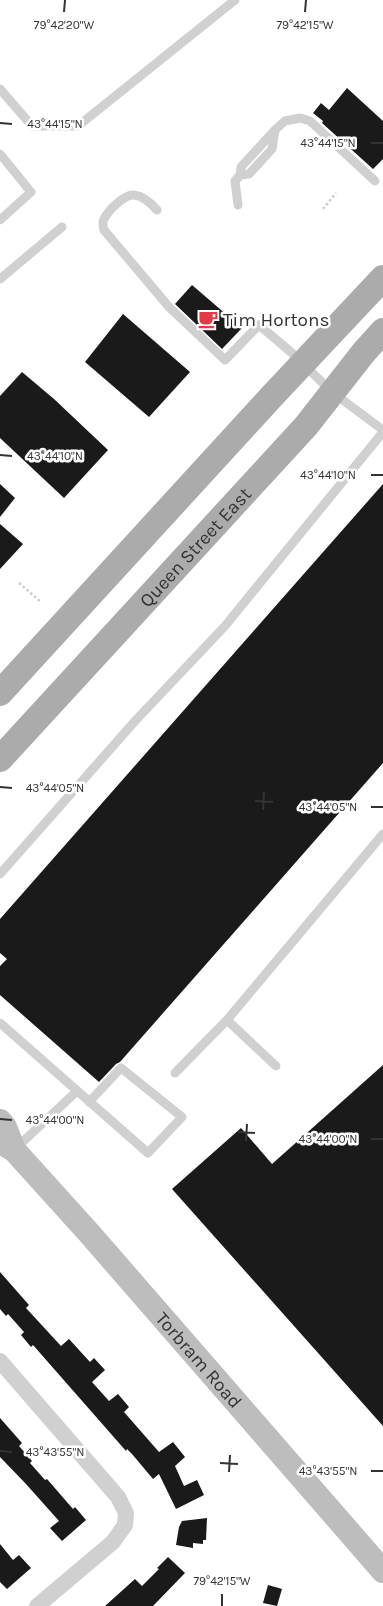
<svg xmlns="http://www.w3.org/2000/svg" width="383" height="1606" font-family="Karla,sans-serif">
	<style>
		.building { fill: #1a1a1a }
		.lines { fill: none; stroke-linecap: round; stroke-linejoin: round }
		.path { stroke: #cdcdcd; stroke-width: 2.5; stroke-dasharray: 2.5 2.5; stroke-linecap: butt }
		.lane { stroke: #d0d0d0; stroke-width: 9 }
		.street { stroke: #d0d0d0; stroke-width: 16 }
		.secondary { stroke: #bdbdbd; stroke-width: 24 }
		.primary { stroke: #ababab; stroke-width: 26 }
		.ticks { fill: none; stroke: #333; stroke-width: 2 }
		.labels { text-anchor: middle; stroke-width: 5; stroke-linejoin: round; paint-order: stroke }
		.poi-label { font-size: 19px; fill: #333; stroke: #fff; text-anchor: start }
		.street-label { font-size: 19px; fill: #333; stroke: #fff }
		.ticks-label { font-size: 12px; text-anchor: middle; fill: #333; stroke: #fff; stroke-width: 5; stroke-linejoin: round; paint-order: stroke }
	</style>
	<rect width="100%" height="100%" fill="#fff"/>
	<g class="building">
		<path d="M347 88 383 121V159L373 169 322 123 323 121 313 113 321 103 329 110Z"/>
		<path d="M192 285 242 328 222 349 175 304Z"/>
		<path d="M123 314 190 372 149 417 85 362Z"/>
		<path d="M22 372 54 399 108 450 64 498 0 438V396Z"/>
		<path d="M0 484 15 498 0 517Z"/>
		<path d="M383 484V763L120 1062 116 1064 99 1082 0 995V966L7 959 0 953V919Z"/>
		<path d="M0 524 23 544 0 569Z"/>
		<path d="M383 1065V1426L172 1189 241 1128 272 1164Z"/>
		<path d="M0 1272 29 1305 26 1308 61 1346 69 1339 90 1362 94 1358 105 1370 92 1382 109 1401 118 1394 129 1407 124 1412 159 1452 173 1442 185 1457 175 1466 184 1486 197 1480 204 1495 176 1509 159 1474 153 1479 132 1454 127 1449 126 1451 33 1345 31 1347 21 1335 24 1332 8 1314 6 1316 0 1309Z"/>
		<path d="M0 1418 22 1443 19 1446 32 1461 30 1463 45 1480 47 1479 73 1509 75 1507 86 1520 62 1541 50 1528 59 1521 26 1484 0 1457Z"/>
		<path d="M207 1518 206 1540H203V1544L193 1543V1548L176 1545 179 1527 182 1521Z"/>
		<path d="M0 1544 13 1560 19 1555 31 1568 7 1589 0 1582Z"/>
		<path d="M168 1557 185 1573 153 1606H105L135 1579 142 1586 159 1569 157 1568Z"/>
		<path d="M268 1585 282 1589 277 1606 263 1603Z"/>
	</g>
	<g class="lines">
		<g class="path">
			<path d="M323 209 336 193"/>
			<path d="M19 583 41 602"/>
		</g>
		<g class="lane">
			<path d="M0 89 32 126H78L235 0"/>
			<path d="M0 154 31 192 0 220"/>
			<path d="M240 175 249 174 272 149 275 130"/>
			<path d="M238 205 235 181 240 175 241 167 275 130 285 121 300 118 310 121 375 181"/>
			<path d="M157 210C151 203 143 196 134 195 124 194 108 211 104 219 102 223 103 226 104 230L169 307 225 360 259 325 292 353 332 392 383 430"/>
			<path d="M0 279 62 227"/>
			<path d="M0 874 136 720 225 626 383 432"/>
			<path d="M0 1023 148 1153 182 1117 121 1068 89 1102"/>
			<path d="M276 1066 227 1020 383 834"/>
			<path d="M175 1073 227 1020"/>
			<path d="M15 1149 77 1091"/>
		</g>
		<path class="street" d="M0 1361 118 1497 126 1513 125 1525 113 1542 37 1606"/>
		<g class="secondary">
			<path d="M0 1121 5 1127 14 1150"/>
			<path id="s1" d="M0 1142 14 1150 89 1233 383 1571"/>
		</g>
		<g class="primary">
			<path d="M0 693 273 395 383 278"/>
			<path id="s2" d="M0 759 306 426 364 352 383 331"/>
		</g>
	</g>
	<path class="ticks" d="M64 12 65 0M305 12 306 0M0 123 12 124M371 143H383M0 455 12 456M371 475H383M0 787 12 788M255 801 273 802M371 807H383M263 810 264 792M0 1119 12 1120M238 1132 255 1133M371 1139H383M246 1141 247 1124M0 1451 12 1452M220 1463 238 1464M371 1471H383M229 1472 230 1455M222 1606V1594"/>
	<defs>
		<symbol id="cafe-bare" viewBox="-9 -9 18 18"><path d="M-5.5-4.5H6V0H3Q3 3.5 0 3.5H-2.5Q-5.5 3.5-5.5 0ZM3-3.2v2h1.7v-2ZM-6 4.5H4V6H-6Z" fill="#e63946" stroke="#fff" stroke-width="2.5" paint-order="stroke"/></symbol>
	</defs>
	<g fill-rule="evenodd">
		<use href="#cafe-bare" x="194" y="305" width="28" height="28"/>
	</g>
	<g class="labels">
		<g class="poi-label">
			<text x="223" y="326">Tim Hortons</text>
		</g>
		<g class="street-label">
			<text dy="7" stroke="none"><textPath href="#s2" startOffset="288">Queen Street East</textPath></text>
			<text dy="7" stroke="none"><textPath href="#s1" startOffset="296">Torbram Road</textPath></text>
		</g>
	</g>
	<g class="ticks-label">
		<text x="64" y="29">79°42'20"W</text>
		<text x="305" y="29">79°42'15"W</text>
		<text x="55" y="128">43°44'15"N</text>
		<text x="328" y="147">43°44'15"N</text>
		<text x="55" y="460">43°44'10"N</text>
		<text x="328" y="479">43°44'10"N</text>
		<text x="55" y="792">43°44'05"N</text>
		<text x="328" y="811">43°44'05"N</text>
		<text x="55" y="1124">43°44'00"N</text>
		<text x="328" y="1143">43°44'00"N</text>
		<text x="55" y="1456">43°43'55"N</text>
		<text x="328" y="1475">43°43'55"N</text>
		<text x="222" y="1585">79°42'15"W</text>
	</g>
</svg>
